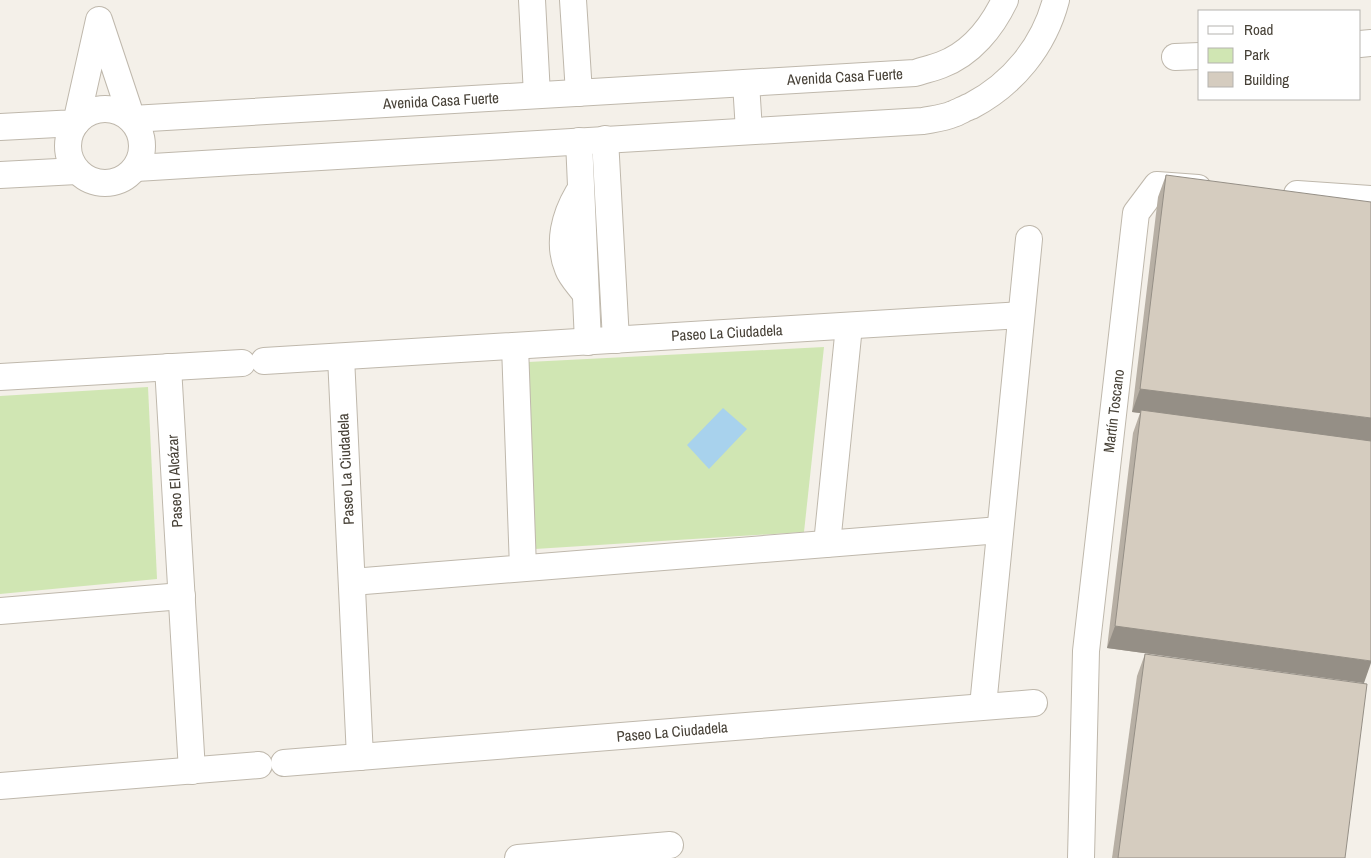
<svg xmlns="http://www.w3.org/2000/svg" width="1371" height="858" font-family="'Archivo Narrow',sans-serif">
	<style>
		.green { fill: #d0e6b3 }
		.water { fill: #a8d2ed }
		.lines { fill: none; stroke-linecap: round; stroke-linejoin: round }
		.minor-casing { stroke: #bfb8ac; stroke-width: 28 }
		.minor { stroke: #fff; stroke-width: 26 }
		.wall { fill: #b7afa4 }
		.shaded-wall { fill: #958f86 }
		.building { fill: #d5ccbf; stroke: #958f86 }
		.labels { text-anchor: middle; stroke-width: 5; stroke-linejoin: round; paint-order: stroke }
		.street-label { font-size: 15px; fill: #474137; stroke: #fff }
	</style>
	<rect width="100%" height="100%" fill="#f4f0e9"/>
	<g class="green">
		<path d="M824 347 804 532 535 549 528 362Z"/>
		<path d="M148 387 157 579 0 594V396Z"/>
	</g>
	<path class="water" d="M723 408 747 429 709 469 687 445Z"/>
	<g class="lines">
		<defs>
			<g id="minor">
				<path d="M532 0 537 95"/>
				<path d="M573 0 579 93"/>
				<path d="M1360 44 1371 43"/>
				<path d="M1175 57 1200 56"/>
				<path d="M746 83 749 131"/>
				<circle cx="105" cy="146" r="37"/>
				<path d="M0 127 76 123 99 20 132 119 915 73C924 70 933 68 941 65 971 54 992 27 1005 0"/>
				<path d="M605 139 616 340"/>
				<path d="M579 141 588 342"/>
				<path d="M136 168 923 121C933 119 944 118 953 114 959 112 965 108 971 106 1013 84 1044 46 1056 0"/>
				<path d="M0 175 77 171"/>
				<path d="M578 193C565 215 557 243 568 269 571 277 579 285 584 292"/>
				<path d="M1297 194 1371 199"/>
				<path d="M515 346 523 568"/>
				<path d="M341 357 360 757"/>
				<path d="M264 361 1021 315"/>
				<path d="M168 367 192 771"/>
				<path d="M0 377 242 363"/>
				<path d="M827 544 849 326"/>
				<path d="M352 582 1000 530"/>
				<path d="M0 611 182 596"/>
				<path d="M983 706 1029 239"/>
				<path d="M284 763 1034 703"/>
				<path d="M0 786 259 765"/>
				<path d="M518 858 670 845"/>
				<path d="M1081 858 1086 651 1136 213 1157 185 1198 188"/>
			</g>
		</defs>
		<use href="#minor" class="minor-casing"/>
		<use href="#minor" class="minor"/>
	</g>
	<g class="wall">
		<path d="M1166 175 1364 683 1107 648 1133 433 1140 413 1132 412 1158 197Z"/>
		<path d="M1145 654 1345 858H1112L1137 676Z"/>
	</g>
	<g class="shaded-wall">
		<path d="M1140 389 1371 418V442L1141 410 1140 413 1132 412Z"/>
		<path d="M1115 626 1371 661V663L1364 683 1107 648Z"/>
	</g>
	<g class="building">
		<path d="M1166 175 1371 202V418L1140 389Z"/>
		<path d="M1141 410 1371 441V661L1115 626Z"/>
		<path d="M1145 654 1367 684 1345 858H1118Z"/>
	</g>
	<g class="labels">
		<g class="street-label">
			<text transform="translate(845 77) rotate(-3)" y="5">Avenida Casa Fuerte</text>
			<text transform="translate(441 101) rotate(-3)" y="5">Avenida Casa Fuerte</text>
			<text transform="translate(727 333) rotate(-3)" y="5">Paseo La Ciudadela</text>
			<text transform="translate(1114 411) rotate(-83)" y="5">Martín Toscano</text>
			<text transform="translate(346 469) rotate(-93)" y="5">Paseo La Ciudadela</text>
			<text transform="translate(175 481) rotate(-93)" y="5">Paseo El Alcázar</text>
			<text transform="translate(672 732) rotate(-5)" y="5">Paseo La Ciudadela</text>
		</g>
	</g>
	<rect x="1198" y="10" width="162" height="90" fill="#ffffff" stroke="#b5b3af"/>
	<rect x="1208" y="26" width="25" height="8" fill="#ffffff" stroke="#b5b3af"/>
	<text x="1244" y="35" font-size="15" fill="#474137">Road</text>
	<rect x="1208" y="48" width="25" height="15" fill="#d0e6b3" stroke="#b5b3af"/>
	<text x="1244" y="60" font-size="15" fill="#474137">Park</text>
	<rect x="1208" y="72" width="25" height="15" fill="#d5ccbf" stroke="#b5b3af"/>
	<text x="1244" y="85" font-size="15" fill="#474137">Building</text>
</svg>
